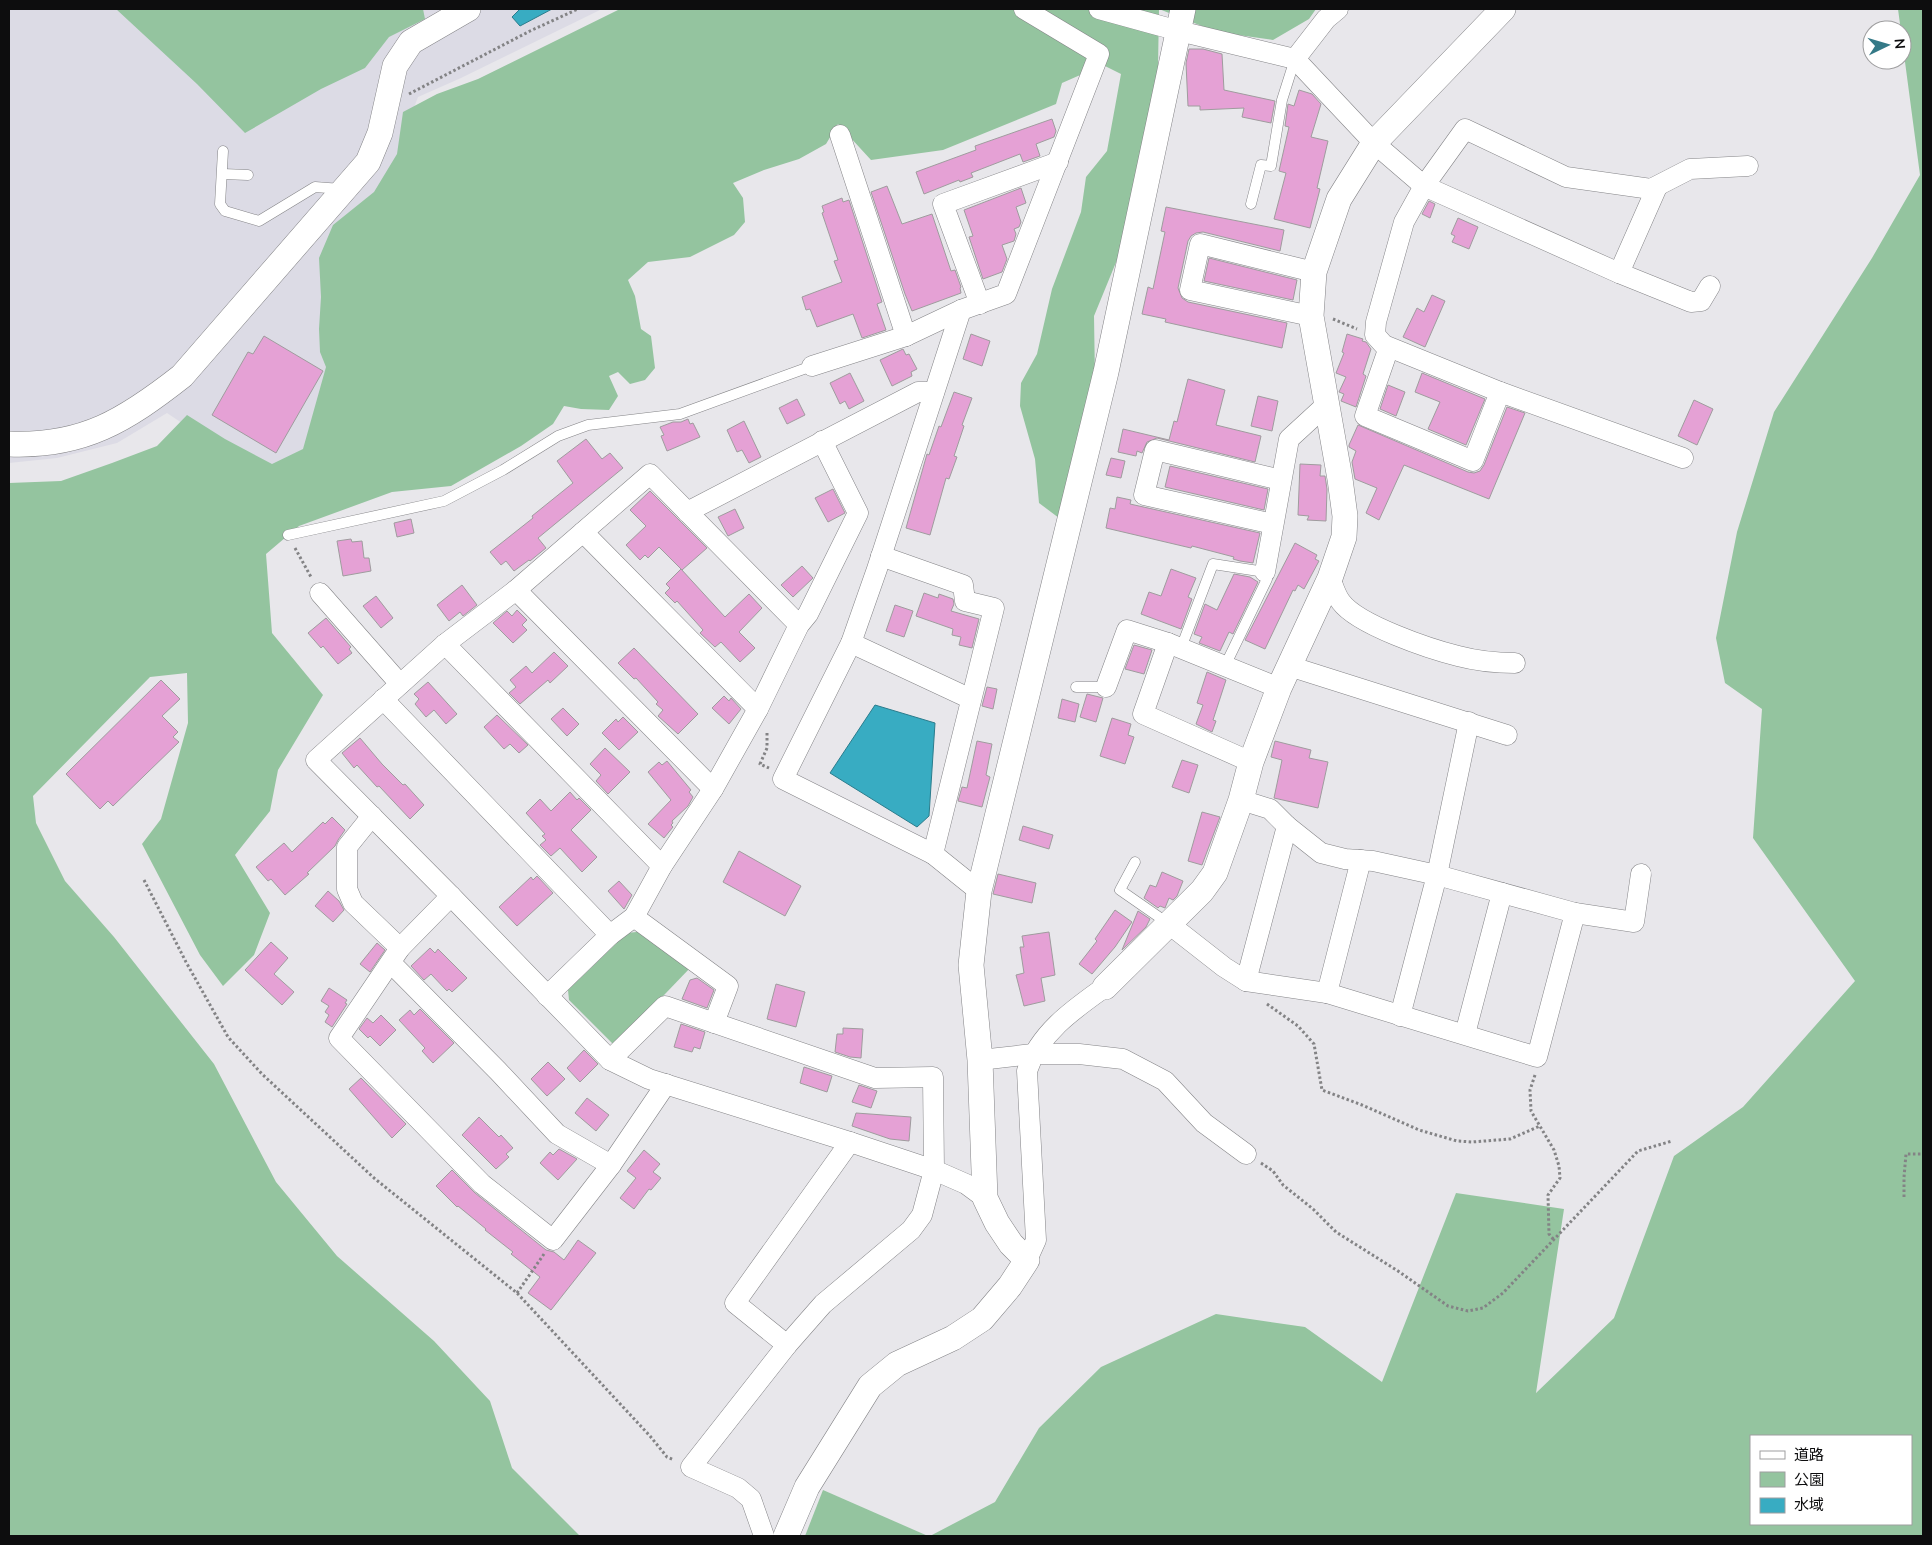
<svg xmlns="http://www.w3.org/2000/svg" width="1932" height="1545" font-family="'Nunito Sans','Noto Sans JP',sans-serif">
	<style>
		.built { fill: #dcdbe5 }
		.green { fill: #94c49f; fill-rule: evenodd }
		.water { fill: #38acc2; stroke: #2b7c8c }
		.building { fill: #e5a1d5; stroke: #9f9c9e }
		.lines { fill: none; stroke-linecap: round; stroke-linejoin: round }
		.service-casing { stroke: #848487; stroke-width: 11 }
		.minor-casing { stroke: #848487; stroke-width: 21 }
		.tertiary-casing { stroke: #848487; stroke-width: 26 }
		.path { stroke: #838385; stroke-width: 3; stroke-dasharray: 2.5 2.5; stroke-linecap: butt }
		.service { stroke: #fff; stroke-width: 10 }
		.minor { stroke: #fff; stroke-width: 20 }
		.tertiary { stroke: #fff; stroke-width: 25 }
	</style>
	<rect width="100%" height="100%" fill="#e8e7eb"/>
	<path class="built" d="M9 9H602L461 78 418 97 409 121 339 392 310 464 267 480 167 413 117 443 57 458 9 463Z"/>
	<g class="green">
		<path d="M116 9H423L425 19 389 37 365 68 321 89 245 133 197 84Z"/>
		<path d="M620 9H1316L1309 19 1273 40 1217 32 1159 9 1158 67 1148 145 1126 238 1094 316 1095 380 1059 518 1039 503 1035 459 1020 406 1021 383 1037 354 1052 289 1081 212 1086 177 1107 151 1121 74 1103 65 1062 83 1056 104 943 150 871 160 838 124 826 144 799 159 764 170 733 183 743 198 745 222 734 235 690 257 648 262 628 280 635 296 641 329 651 336 655 368 645 380 630 384 618 372 609 376 618 396 609 410 581 409 564 406 553 424 521 446 451 486 392 492 299 526 266 554 272 633 323 695 278 770 270 811 235 855 270 913 254 955 223 986 200 955 142 844 161 819 188 723 187 673 150 677 33 796 36 823 65 881 114 937 214 1064 276 1182 337 1256 434 1341 490 1401 512 1468 580 1536H9V483L61 481 112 463 157 446 187 415 225 439 272 464 303 449 326 367 320 352 319 329 321 297 319 258 333 225 374 192 397 154 403 112 437 94 478 79Z"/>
		<path d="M1898 9H1923V1536H930L995 1502 1039 1428 1101 1367 1216 1314 1305 1327 1382 1382 1456 1193 1564 1209 1536 1393 1614 1318 1674 1156 1743 1107 1855 981 1753 838 1762 709 1725 683 1716 638 1737 532 1774 412 1872 258 1920 175ZM1911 1436V1524H1751V1436Z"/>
		<path d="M646 931 691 967 615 1046 569 1000 568 990 627 933Z"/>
		<path d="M823 1490 928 1536H805Z"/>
	</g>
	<g class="water">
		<path d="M520 9H552L520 26 512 17Z"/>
		<path d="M875 705 935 723 929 816 917 827 830 773Z"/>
	</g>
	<g class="building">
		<path d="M1189 49H1203L1222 54 1224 90 1275 101 1271 123 1242 117 1244 108 1200 110V106H1188L1186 63Z"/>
		<path d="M1299 90 1312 94 1321 104 1311 137 1328 141 1317 188 1320 189 1310 228 1274 219 1286 173 1279 171 1289 127 1285 126 1288 104 1294 106Z"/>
		<path d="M1052 119 1056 131 1054 137 1036 144 1040 156 1023 162 1020 154 971 173 973 177 960 182 959 180 924 194 916 172 976 150 975 146Z"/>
		<path d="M887 186 902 224 932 214 951 271 955 270 961 287 960 288 961 293 912 311 905 294 871 192Z"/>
		<path d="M1021 188 1026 203 1016 207 1021 222 1019 227 1014 229 1016 234 1014 241 1002 245 1007 259 1002 272 983 279 969 237 973 236 964 210Z"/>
		<path d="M842 198 843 202 849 200 882 302 877 304 886 330 862 338 853 314 817 327 810 309 806 310 802 297 842 282 834 261 838 260 822 213 824 212 822 206Z"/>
		<path d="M1429 201 1435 204 1430 218 1422 214Z"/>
		<path d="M1166 207 1284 230 1280 251 1203 232 1196 233 1191 236 1188 241 1178 288 1182 298 1188 302 1287 323 1282 348 1165 322 1166 319 1142 314 1148 287 1153 289 1165 232 1161 231Z"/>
		<path d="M1458 218 1478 227 1469 249 1452 242 1455 236 1451 234Z"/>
		<path d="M1209 258 1297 280 1293 300 1204 281Z"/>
		<path d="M1432 295 1445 301 1425 347 1403 337 1417 308 1424 312Z"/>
		<path d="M971 334 990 341 982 366 963 359Z"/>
		<path d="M1347 334 1363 339 1362 341 1366 342 1371 349 1363 374 1366 376 1356 407 1341 401 1344 394 1339 392 1346 377 1336 373 1344 353 1342 352Z"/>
		<path d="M264 336 323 371 276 453 212 415 248 352 253 354Z"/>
		<path d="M903 349 906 355 909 354 917 369 911 372 912 376 892 386 880 360Z"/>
		<path d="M850 373 864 401 849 409 845 401 840 404 830 383Z"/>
		<path d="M1422 373 1485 399 1466 445 1428 429 1440 402 1415 392Z"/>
		<path d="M1188 379 1225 390 1216 425 1261 436 1255 462 1157 438 1147 442 1142 453 1137 451 1136 456 1118 452 1123 429 1169 440 1174 421 1177 422Z"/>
		<path d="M1388 385 1405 392 1396 416 1380 409Z"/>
		<path d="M954 392 972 398 962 425 964 426 954 456 957 457 949 479 946 478 930 535 906 528 927 454 929 455 939 426 941 427Z"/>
		<path d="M1258 396 1278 401 1272 431 1251 426Z"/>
		<path d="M797 399 805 415 787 424 779 408Z"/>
		<path d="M1694 400 1713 409 1697 445 1678 436Z"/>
		<path d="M1507 407 1525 413 1489 499 1404 465 1379 520 1366 513 1377 488 1355 479 1352 462 1356 451 1349 447V445L1358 425 1468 472 1474 473 1480 471 1484 465Z"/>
		<path d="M688 419 690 424 693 423 700 437 667 451 661 436 664 435 660 427 673 422H681Z"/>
		<path d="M744 421 761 457 749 463 742 450 737 452 727 430Z"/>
		<path d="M586 439 602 459 610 453 623 468 538 538 546 548 530 561 529 560 514 571 506 561 501 565 490 552 533 518 532 516 573 483 557 461Z"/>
		<path d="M1111 458 1125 461 1121 478 1106 475Z"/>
		<path d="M1300 464 1321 465 1320 476H1325L1327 489 1326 521 1307 520 1309 516 1298 515Z"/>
		<path d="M1170 466 1268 489 1264 510 1165 487Z"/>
		<path d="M833 489 845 513 828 522 815 498Z"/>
		<path d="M650 491 707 548 682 570 659 547 648 558 645 555 640 560 626 545 646 526 630 510Z"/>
		<path d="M1117 497 1131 500 1130 504 1260 533 1253 563 1240 561 1233 559 1234 557 1192 546 1191 548 1106 528 1110 508 1115 509Z"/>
		<path d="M735 509 744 528 728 536 718 517Z"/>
		<path d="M411 519 414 533 397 537 394 523Z"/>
		<path d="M351 539 352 542 362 541 364 558H369L371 571 343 576 337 541Z"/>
		<path d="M1295 543 1317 555 1315 559 1319 561 1304 589 1298 585 1295 591 1293 590 1265 649 1245 640Z"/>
		<path d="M802 566 813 578 793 597 781 585Z"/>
		<path d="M681 569 725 617 749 594 762 608 739 632 755 648 740 662 721 642 715 647 700 633 703 630 677 601 675 603 665 593 670 588 666 584Z"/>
		<path d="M1171 569 1196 578 1188 597 1192 599 1181 629 1141 614 1149 592 1161 596Z"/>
		<path d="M1234 574 1250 577 1258 582 1233 634 1229 632 1220 651 1199 643 1202 637 1194 634 1205 604 1217 610Z"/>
		<path d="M462 585 477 605 463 616 460 612 449 621 437 605Z"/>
		<path d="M924 593 938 598 939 594 953 599 954 604 951 611 979 619 972 648 959 645 961 637 952 635 953 629 916 616Z"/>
		<path d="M376 596 393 618 381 628 363 606Z"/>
		<path d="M895 605 913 611 904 637 886 631Z"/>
		<path d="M517 610 527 620 522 625 527 630 513 643 493 623 507 611 512 616Z"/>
		<path d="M326 618 351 647 349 649 352 653 338 664 323 646 321 648 308 633Z"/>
		<path d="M1134 645 1152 650 1144 674 1125 669Z"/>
		<path d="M634 648 698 714 678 734 658 716 663 710 656 704 658 702 636 678 634 679 618 663Z"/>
		<path d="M554 652 568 666 550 683 548 680 520 704 509 693 516 687 510 680 526 666 532 673Z"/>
		<path d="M1207 672 1226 680 1213 720 1216 721 1212 732 1196 724 1203 705 1197 703Z"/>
		<path d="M161 680 180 699 162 716 178 732 173 737 179 742 113 806 108 801 100 809 66 774Z"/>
		<path d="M428 682 457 714 446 724 434 710 426 717 415 704 419 699 414 694Z"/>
		<path d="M987 687 997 689 993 709 982 706Z"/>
		<path d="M1087 694 1103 698 1096 722 1080 717Z"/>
		<path d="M724 696 729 701 731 698 741 709 729 724 712 708Z"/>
		<path d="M1062 699 1079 704 1075 722 1058 718Z"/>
		<path d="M563 708 579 724 567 736 551 719Z"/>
		<path d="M497 715 528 745 519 753 510 744 504 749 484 727Z"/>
		<path d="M623 717 638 732 619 750 602 733 616 719 618 722Z"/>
		<path d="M1112 718 1131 724 1128 735 1134 737 1125 764 1100 756Z"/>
		<path d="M360 738 382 764 403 785 405 784 424 805 410 819 379 786 377 787 357 765 354 768 342 753Z"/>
		<path d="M977 741 992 744 986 775 990 777 982 807 958 801 962 787 967 788Z"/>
		<path d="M1275 741 1311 750 1309 758 1328 762 1318 808 1274 798 1282 760 1271 757Z"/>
		<path d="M605 748 630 772 608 794 596 781 601 775 590 764Z"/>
		<path d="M1182 760 1198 765 1189 793 1172 787Z"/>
		<path d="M667 761 691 790 689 792 693 797 688 806 672 821 673 823 671 825 673 827 664 838 648 824 671 800 648 772 659 762 662 765Z"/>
		<path d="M570 792 577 800 579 798 591 810 571 830 597 857 582 872 560 848 551 856 540 845 546 840 542 836 545 834 526 813 540 799 551 811Z"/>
		<path d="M1202 812 1220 817 1202 865 1188 861Z"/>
		<path d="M332 817 345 830 338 840 335 846 307 873 309 874 285 895 271 879 268 881 256 867 284 843 292 852 323 822 325 824Z"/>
		<path d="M1023 826 1053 835 1049 849 1019 840Z"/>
		<path d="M739 851 801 886 785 916 723 882Z"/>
		<path d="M1162 872 1183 881 1177 896 1173 900 1169 898 1165 908 1160 906 1158 908 1144 898 1150 885 1156 887Z"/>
		<path d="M998 874 1036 883 1032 903 993 894Z"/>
		<path d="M537 876 553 893 517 926 499 907 531 877 533 880Z"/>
		<path d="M619 881 632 895 624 909 608 891Z"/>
		<path d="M328 891 339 901 344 910 333 922 315 906Z"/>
		<path d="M1115 910 1132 922 1115 947 1092 974 1079 964 1097 941 1095 939Z"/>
		<path d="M1138 911 1150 919 1146 927 1122 950Z"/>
		<path d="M1049 932 1055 975 1041 978 1045 1001 1024 1006 1016 975 1024 973 1020 947H1024L1022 936Z"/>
		<path d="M271 942 288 958 274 974 294 992 282 1005 245 970Z"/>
		<path d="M377 943 385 950 370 972 360 964Z"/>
		<path d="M430 948 435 953 438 949 467 978 452 992 449 989 447 991 431 974 424 980 411 966Z"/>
		<path d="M697 978 714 990 707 1008 682 999 690 980Z"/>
		<path d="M776 984 805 992 796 1027 767 1019Z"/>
		<path d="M329 988 347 1000 345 1003 347 1004 332 1027 325 1022 329 1015 325 1012 329 1006 321 1001Z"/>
		<path d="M420 1009 454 1043 433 1063 422 1051 425 1048 399 1020 410 1010 414 1015Z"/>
		<path d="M381 1015 396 1030 380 1046 370 1036 368 1038 359 1029 367 1018 373 1023Z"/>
		<path d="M681 1024 705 1032 700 1049 694 1047 692 1052 674 1047Z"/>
		<path d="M843 1028 863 1029 861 1058 850 1057 835 1052 837 1034H843Z"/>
		<path d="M584 1050 598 1064 580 1082 567 1068Z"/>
		<path d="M548 1062 565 1079 547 1096 531 1079Z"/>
		<path d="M804 1067 832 1076 827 1092 800 1083Z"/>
		<path d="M361 1078 406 1124 392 1138 349 1089Z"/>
		<path d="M859 1085 877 1091 871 1108 852 1102Z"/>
		<path d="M587 1098 609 1115 596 1131 575 1113Z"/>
		<path d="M856 1113 911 1117 909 1141 890 1139 852 1126Z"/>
		<path d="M479 1117 499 1137 501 1135 513 1148 506 1154 509 1157 496 1169 462 1135Z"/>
		<path d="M559 1149 577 1159 558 1180 540 1163 550 1152 553 1155Z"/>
		<path d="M644 1150 660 1164 653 1172 661 1178 651 1190 649 1189 634 1209 620 1198 636 1178 627 1171Z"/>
		<path d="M452 1170 475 1193 546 1250 554 1252 564 1260 578 1240 596 1253 551 1310 528 1293 540 1277 511 1254 513 1252 485 1230 486 1229 458 1206 457 1207 436 1186Z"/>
	</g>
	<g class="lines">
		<defs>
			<g id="service">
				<path d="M223 151 220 204 225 211 259 221 315 187 341 189"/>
				<path d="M223 174 248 175"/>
				<path d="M1251 204 1261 165 1271 166 1282 100 1295 59"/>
				<path d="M288 535 444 501 503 470 558 436 588 425 680 414 812 366"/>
				<path d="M1181 648 1213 564 1265 572 1267 579 1225 666"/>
				<path d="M1076 687H1106"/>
				<path d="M1135 862 1120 890 1169 924"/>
			</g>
			<g id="minor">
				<path d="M1099 9 1179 31 1295 59 1326 19 1338 9"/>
				<path d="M1295 59 1374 143 1424 186 1619 273 1691 302 1701 301 1710 286"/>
				<path d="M840 135 906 336"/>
				<path d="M1619 273 1657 187"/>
				<path d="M980 304 943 204 1058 162"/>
				<path d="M961 310 877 569 851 643 783 779 933 854 979 891"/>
				<path d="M1311 316 1190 290 1200 244 1314 272"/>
				<path d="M1389 347 1365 416 1473 461 1500 392 1384 345 1375 335 1376 322 1404 222 1424 186 1465 129 1566 177 1651 189 1690 169 1748 166"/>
				<path d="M812 366 906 336 961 310 1006 294 1099 54 1024 9"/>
				<path d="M1500 392 1683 458"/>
				<path d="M687 512 918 392H934"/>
				<path d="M1273 524 1144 495 1155 450 1281 480"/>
				<path d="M583 532 758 709"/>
				<path d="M881 556 963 585 965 601 994 608 933 854"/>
				<path d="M1265 572 1289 439 1326 405"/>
				<path d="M1330 578C1333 585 1336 596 1341 602 1358 625 1430 649 1458 656 1477 661 1496 663 1515 663"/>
				<path d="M516 590 713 789"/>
				<path d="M320 593 400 684"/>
				<path d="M799 625 650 474 516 590 445 644 316 760 451 896 610 1060 649 1079 850 1142 934 1170 966 1184 985 1198"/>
				<path d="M851 643 971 699"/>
				<path d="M1168 643 1143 714 1251 762"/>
				<path d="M445 644 662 866"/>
				<path d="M1289 666 1507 735"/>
				<path d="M1106 687 1127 630 1168 643 1279 688"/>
				<path d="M383 699 610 935"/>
				<path d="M372 816 347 847V889L353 903 400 948"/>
				<path d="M451 896 400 948 339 1038 482 1184 553 1240 611 1165 666 1084"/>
				<path d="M1575 913 1634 922 1641 874"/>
				<path d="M634 917 728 986 714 1023"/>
				<path d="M1169 924 1224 967 1246 981 1327 993 1537 1057 1575 913 1437 875 1373 861 1345 859 1321 853 1287 826 1270 809 1241 800"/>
				<path d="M391 963 498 1071 557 1134 611 1165"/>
				<path d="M1246 981 1287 826"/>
				<path d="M1327 993 1361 860"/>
				<path d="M547 996 610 935 634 917 662 866 713 789 758 709 799 625 808 614 858 513 822 441"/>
				<path d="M1400 1016 1437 875 1469 722"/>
				<path d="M1465 1034 1502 893"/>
				<path d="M610 1060 665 1006 875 1078 933 1077 934 1170 922 1215 911 1230 823 1304 787 1345 691 1467 738 1488 751 1499 764 1536"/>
				<path d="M980 1060 1033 1054H1079L1123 1059 1165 1081 1204 1123 1246 1154"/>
				<path d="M1027 1260 1036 1240 1027 1071C1039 1033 1074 1009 1105 987"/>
				<path d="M787 1345 735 1303 850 1142"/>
			</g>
			<g id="tertiary">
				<path d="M9 444C83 447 126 420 182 376L368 162 380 133 395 66 411 42 468 9"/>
				<path d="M1105 987 1202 891 1215 873 1241 800 1251 762 1279 688 1330 578 1344 537 1345 516 1340 479 1311 316 1314 272 1339 199 1374 143 1503 9"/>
				<path d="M786 1536 807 1487 870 1386 897 1364 953 1338 982 1319 1010 1286 1027 1260 1011 1244 997 1223 985 1198 980 1060 971 965 979 891 1106 372 1183 9"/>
			</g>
		</defs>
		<use href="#service" class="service-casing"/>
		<use href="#minor" class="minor-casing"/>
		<use href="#tertiary" class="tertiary-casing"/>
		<g class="path">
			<path d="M409 94 530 31 578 9"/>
			<path d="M1333 319 1357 329"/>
			<path d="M295 548 311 577"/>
			<path d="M767 733V748L760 764 769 768"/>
			<path d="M144 880 186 962 228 1037 262 1074 374 1178 517 1293 650 1436 667 1457 674 1460"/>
			<path d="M1267 1004 1298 1026 1314 1044 1322 1090 1362 1105 1419 1130 1457 1141 1472 1142 1510 1139 1540 1126"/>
			<path d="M1535 1075 1530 1090 1531 1111 1554 1150 1559 1166 1560 1178 1548 1195 1549 1234 1554 1240"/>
			<path d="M1261 1163 1273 1171 1283 1185 1313 1209 1336 1232 1398 1271 1448 1306 1468 1311 1483 1308 1503 1293 1638 1151 1672 1141"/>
			<path d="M1904 1197V1177L1906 1154H1923"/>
			<path d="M517 1293 544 1254"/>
		</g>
		<use href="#service" class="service"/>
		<use href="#minor" class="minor"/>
		<use href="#tertiary" class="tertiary"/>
	</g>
	<rect width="1932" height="1545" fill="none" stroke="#0d0d0e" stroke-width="20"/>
	<rect x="1750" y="1435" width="162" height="90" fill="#ffffff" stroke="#9e9e9f"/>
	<rect x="1760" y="1451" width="25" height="8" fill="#ffffff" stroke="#9e9e9f"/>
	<text x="1794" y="1460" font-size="15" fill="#0d0d0e">道路</text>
	<rect x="1760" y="1472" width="25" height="15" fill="#94c49f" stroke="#9e9e9f"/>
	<text x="1794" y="1485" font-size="15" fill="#0d0d0e">公園</text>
	<rect x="1760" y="1498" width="25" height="15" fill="#38acc2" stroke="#9e9e9f"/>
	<text x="1794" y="1510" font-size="15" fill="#0d0d0e">水域</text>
	<g transform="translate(1887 45) rotate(85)"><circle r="24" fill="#ffffff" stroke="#9e9e9f"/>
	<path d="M0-4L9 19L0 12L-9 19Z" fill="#347987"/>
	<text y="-8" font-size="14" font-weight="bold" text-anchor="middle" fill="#0d0d0e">N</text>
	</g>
</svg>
